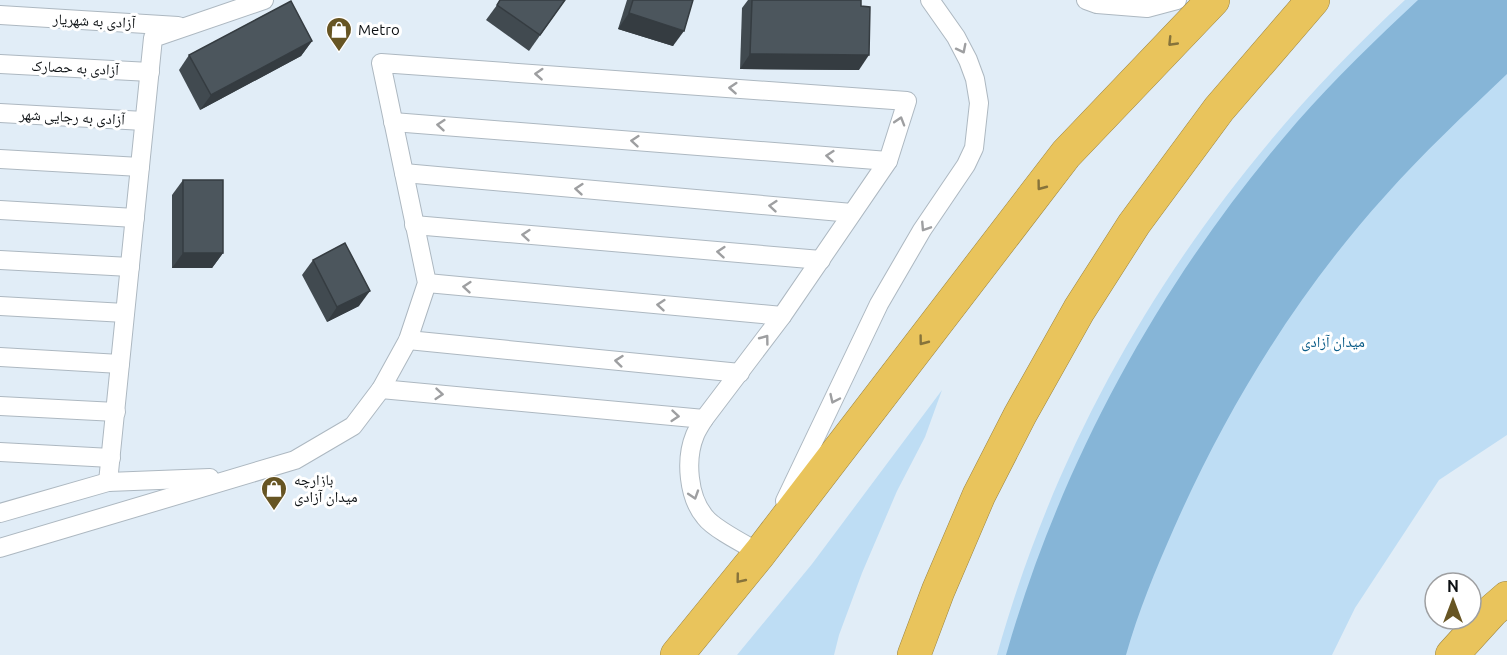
<svg xmlns="http://www.w3.org/2000/svg" width="1507" height="655" font-family="Ubuntu,'Noto Naskh Arabic',sans-serif">
	<style>
		.green { fill: #beddf4 }
		.forest { fill: #86b5d7 }
		.lines { fill: none; stroke-linecap: round; stroke-linejoin: round }
		.lane-casing { stroke: #adb8c1; stroke-width: 20 }
		.highway-casing { stroke: #9c8542; stroke-width: 34 }
		.lane { stroke: #fff; stroke-width: 18 }
		.highway { stroke: #e9c45c; stroke-width: 33 }
		.wall { fill: #414a50 }
		.shaded-wall { fill: #353c41 }
		.building { fill: #4c565d; stroke: #353c41; stroke-width: 1.5 }
		.oneway { stroke: #86733b }
		.oneway2 { stroke: #9e9fa1 }
		.labels { text-anchor: middle; stroke-width: 6; stroke-linejoin: round; paint-order: stroke }
		.street-label { font-size: 15px; fill: #0c1013; stroke: #fff }
		.poi-label { font-size: 15px; fill: #0c1013; stroke: #fff; text-anchor: start }
		.park-label { font-size: 15px; fill: #095b87; stroke: #fff }
	</style>
	<rect width="100%" height="100%" fill="#e1edf7"/>
	<g class="green">
		<path d="M1405 0H1507V435L1439 480 1355 608 1332 655H997C1068 400 1211 179 1405 0Z"/>
		<path d="M942 390 925 437 897 491 862 573 839 635 834 655H737L812 564Z"/>
	</g>
	<path class="forest" d="M1418 0H1507V74C1465 114 1423 153 1385 196 1297 293 1227 408 1174 528 1156 569 1138 612 1126 655H1006C1062 459 1163 276 1297 122 1335 79 1376 39 1418 0Z"/>
	<g class="lines">
		<defs>
			<g id="lane">
				<path d="M1086 0 1097 4 1147 8 1177 0"/>
				<path d="M0 15 178 26"/>
				<path d="M0 64 150 72"/>
				<path d="M0 113 144 121"/>
				<path d="M393 122 888 161"/>
				<path d="M0 159 140 167"/>
				<path d="M404 173 852 213"/>
				<path d="M0 210 135 218"/>
				<path d="M414 225 821 260"/>
				<path d="M0 260 130 267"/>
				<path d="M427 283 782 316"/>
				<path d="M0 306 125 313"/>
				<path d="M408 340 740 373"/>
				<path d="M0 357 120 364"/>
				<path d="M381 389 704 419"/>
				<path d="M0 406 116 412"/>
				<path d="M0 452 111 458"/>
				<path d="M108 482 153 38 264 0"/>
				<path d="M785 501 879 304 922 230 966 165 974 148 979 103 975 79 968 60 956 37 930 0"/>
				<path d="M0 513 108 482 210 478"/>
				<path d="M0 548 295 460 353 426 381 389 408 340 427 283 381 63 907 101 888 161 782 316 704 419C701 424 697 430 695 435 685 459 688 497 705 517 714 529 746 545 760 553L763 548"/>
			</g>
			<g id="highway">
				<path d="M677 655 760 553 1066 154 1213 0"/>
				<path d="M914 655 938 591 979 495 1020 415 1079 310 1134 224 1219 109 1313 0"/>
				<path d="M1452 655 1492 611 1507 598"/>
			</g>
		</defs>
		<use href="#lane" class="lane-casing"/>
		<use href="#highway" class="highway-casing"/>
		<use href="#lane" class="lane"/>
		<use href="#highway" class="highway"/>
	</g>
	<g class="wall">
		<path d="M565 0 529 51 486 20 497 5Z"/>
		<path d="M627 0H693L673 46 618 29Z"/>
		<path d="M748 0H752L859 70 740 69 742 8Z"/>
		<path d="M312 41 301 56 200 110 179 70 189 55Z"/>
		<path d="M183 180 223 253 212 268H172V195Z"/>
		<path d="M313 260 359 306 327 322 302 275Z"/>
	</g>
	<g class="shaded-wall">
		<path d="M629 13 684 31 673 46 618 29Z"/>
		<path d="M312 41 301 56 200 110 211 95Z"/>
		<path d="M750 54 869 55 859 70 740 69Z"/>
		<path d="M183 253H223L212 268H172Z"/>
		<path d="M370 291 359 306 327 322 337 307Z"/>
	</g>
	<g class="building">
		<path d="M500 0H565L540 35 497 5Z"/>
		<path d="M633 0H693L684 31 629 13Z"/>
		<path d="M752 0H861V6L870 7 869 55 750 54Z"/>
		<path d="M291 1 312 41 211 95 189 55Z"/>
		<rect x="183" y="180" width="40" height="73"/>
		<path d="M345 243 370 291 337 307 313 260Z"/>
	</g>
	<defs><path id="oneway-chevron" d="M-2-3.5L2.5 0L-2 3.5" fill="none" stroke-width="1.6" stroke-linecap="round" stroke-linejoin="round" transform="scale(1.5)"/></defs>
	<g class="oneway">
		<use href="#oneway-chevron" transform="translate(1172 42) rotate(134)"/>
		<use href="#oneway-chevron" transform="translate(1041 186) rotate(127)"/>
		<use href="#oneway-chevron" transform="translate(923 341) rotate(127)"/>
		<use href="#oneway-chevron" transform="translate(740 579) rotate(129)"/>
	</g>
	<g class="oneway2">
		<use href="#oneway-chevron" transform="translate(962 49) rotate(63)"/>
		<use href="#oneway-chevron" transform="translate(539 74) rotate(-176)"/>
		<use href="#oneway-chevron" transform="translate(733 88) rotate(-176)"/>
		<use href="#oneway-chevron" transform="translate(900 121) rotate(-73)"/>
		<use href="#oneway-chevron" transform="translate(441 125) rotate(-175)"/>
		<use href="#oneway-chevron" transform="translate(635 141) rotate(-175)"/>
		<use href="#oneway-chevron" transform="translate(830 156) rotate(-175)"/>
		<use href="#oneway-chevron" transform="translate(579 189) rotate(-175)"/>
		<use href="#oneway-chevron" transform="translate(773 206) rotate(-175)"/>
		<use href="#oneway-chevron" transform="translate(925 227) rotate(123)"/>
		<use href="#oneway-chevron" transform="translate(526 235) rotate(-175)"/>
		<use href="#oneway-chevron" transform="translate(721 252) rotate(-175)"/>
		<use href="#oneway-chevron" transform="translate(467 287) rotate(-175)"/>
		<use href="#oneway-chevron" transform="translate(661 305) rotate(-175)"/>
		<use href="#oneway-chevron" transform="translate(765 339) rotate(-53)"/>
		<use href="#oneway-chevron" transform="translate(619 361) rotate(-174)"/>
		<use href="#oneway-chevron" transform="translate(439 394) rotate(5)"/>
		<use href="#oneway-chevron" transform="translate(834 399) rotate(115)"/>
		<use href="#oneway-chevron" transform="translate(675 416) rotate(5)"/>
		<use href="#oneway-chevron" transform="translate(694 495) rotate(72)"/>
	</g>
	<defs>
		<symbol id="shop-pin" viewBox="-11 -11 22 30"><path d="M0 17L-7.5 6A9.5 9.5 0 1 1 7.5 6Z" fill="#675523" stroke="#fff"/><path d="M-5-2.5h2.3a2.7 3.5 0 0 1 5.4 0H5L5.5 6h-11ZM-1.5-2.5h3a1.5 2.3 0 0 0-3 0Z" fill="#fff"/></symbol>
	</defs>
	<g fill-rule="evenodd">
		<use href="#shop-pin" x="324" y="15" width="30" height="40"/>
		<use href="#shop-pin" x="259" y="474" width="30" height="40"/>
	</g>
	<g class="labels">
		<g class="street-label">
			<text transform="translate(94 21) rotate(3)" y="5">آزادی به شهریار</text>
			<text transform="translate(75 68) rotate(3)" y="5">آزادی به حصارک</text>
			<text transform="translate(72 117) rotate(3)" y="5">آزادی به رجایی شهر</text>
		</g>
		<g class="poi-label">
			<text x="358" y="35">Metro</text>
			<text x="294" y="485">بازارچه<tspan x="294" dy="17">میدان آزادی</tspan></text>
		</g>
		<g class="park-label">
			<text x="1333" y="347">میدان آزادی</text>
		</g>
	</g>
	<g transform="translate(1453 601)"><circle r="28" fill="#ffffff" stroke="#9e9fa1" stroke-width="1.5"/>
	<path d="M0-4.5L10 22L0 15L-10 22Z" fill="#675523"/>
	<text y="-9" font-size="16" font-weight="bold" text-anchor="middle" fill="#0c1013">N</text>
	</g>
</svg>
